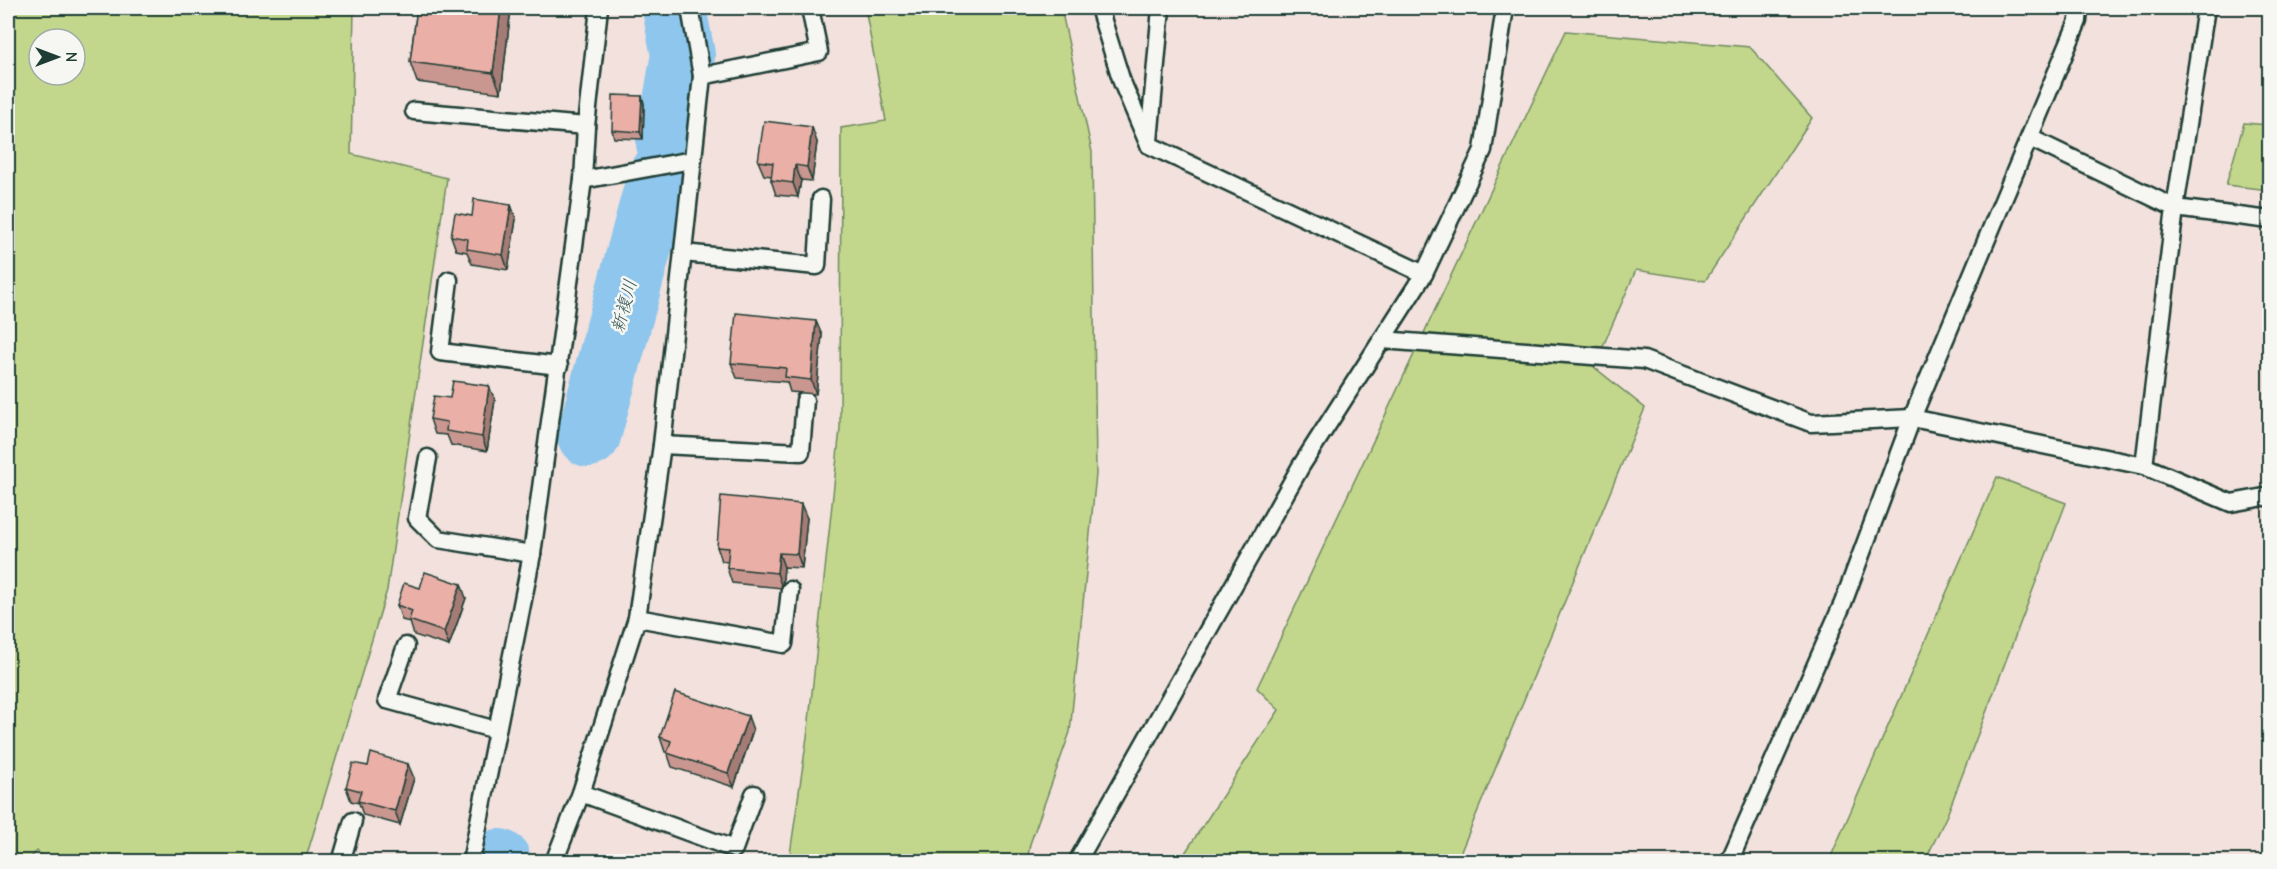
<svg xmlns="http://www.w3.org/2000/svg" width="2277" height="869" font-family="'Comic Neue','Klee One',sans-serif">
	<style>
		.green { fill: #c2d78c; stroke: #708a60; stroke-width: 1.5; fill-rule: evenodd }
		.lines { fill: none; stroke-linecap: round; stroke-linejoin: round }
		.river { stroke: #8ec6ed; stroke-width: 64 }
		.lane-casing { stroke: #1f3d34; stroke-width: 21 }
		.lane { stroke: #f6f6f2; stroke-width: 16 }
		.wall { fill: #c99790; stroke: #1f3d34; stroke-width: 1.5 }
		.shaded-wall { fill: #a47b75; stroke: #1f3d34; stroke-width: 1.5 }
		.building { fill: #eab0a7; stroke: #1f3d34; stroke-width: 1.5 }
		.labels { text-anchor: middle; stroke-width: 5; stroke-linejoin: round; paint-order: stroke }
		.water-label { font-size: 18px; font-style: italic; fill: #355859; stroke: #f6f6f2 }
	</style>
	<rect width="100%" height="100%" fill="#f2e1dc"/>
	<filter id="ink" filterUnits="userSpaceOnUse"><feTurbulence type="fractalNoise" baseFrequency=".0167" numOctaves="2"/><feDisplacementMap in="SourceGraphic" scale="12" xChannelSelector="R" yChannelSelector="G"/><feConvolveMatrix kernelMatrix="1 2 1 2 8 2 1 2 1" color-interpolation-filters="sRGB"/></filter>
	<g filter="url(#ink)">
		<g class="green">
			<path d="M8 8H354L351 154 447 178 387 590 305 861 48 862 37 851 27 861H8ZM39 39H75V75H39Z"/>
			<path d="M865 8H1061L1092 152 1096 474 1070 732 1030 844 1027 861H789L808 730 840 429 841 128 886 121Z"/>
			<path d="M1566 31 1750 47 1812 118 1705 281 1636 270 1594 367 1645 408 1457 861 1179 862 1279 710 1257 688Z"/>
			<path d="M2244 123 2269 125V190L2226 185Z"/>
			<path d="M1997 477 2066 503 1947 815 1925 861H1829Z"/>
		</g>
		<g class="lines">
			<g class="river">
				<path d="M668 143 683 55 674 8"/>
				<path d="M589 435 659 177"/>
				<path d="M499 862V861"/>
			</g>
			<defs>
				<g id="lane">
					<path d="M1099 8 1122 82 1149 145 1424 274"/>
					<path d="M702 76 819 52 810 8"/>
					<path d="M414 111 586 126"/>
					<path d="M2030 138 2175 208 2270 220"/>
					<path d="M1149 141 1161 8"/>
					<path d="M583 180 692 160"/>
					<path d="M683 253 817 266 821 199"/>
					<path d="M449 280 440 352 559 366"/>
					<path d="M1382 340 1644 360 1811 423 1912 418 2144 466 2231 503 2270 496"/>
					<path d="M662 445 801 452 805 400"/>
					<path d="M428 458 417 518 438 539 532 554"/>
					<path d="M2144 466 2175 208 2206 8"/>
					<path d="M637 618 784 644 790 590"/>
					<path d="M406 646 387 700 496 730"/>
					<path d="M581 793 734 849 754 794"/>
					<path d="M341 862 353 821"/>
					<path d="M471 862 532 554 583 180 586 126 599 8"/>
					<path d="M554 862 581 793 637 618 662 445 702 76 690 8"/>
					<path d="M1077 862 1301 466 1424 274 1483 150 1505 8"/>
					<path d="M1729 862 1843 603 1912 418 2078 21 2079 8"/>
				</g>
			</defs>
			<use href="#lane" class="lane-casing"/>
			<use href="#lane" class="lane"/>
		</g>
		<g class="wall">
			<path d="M417 8H511L501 93 417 82 410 62Z"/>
			<path d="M642 96 644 104 643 139 614 138 612 130Z"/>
			<path d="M817 142 812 181 801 180 798 197 776 195 771 180 772 176 764 175 758 161Z"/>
			<path d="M511 205 516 219 508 270 472 264 467 252 456 250 451 236 472 216Z"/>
			<path d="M822 335 816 394 790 392 787 382 737 378 731 363Z"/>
			<path d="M450 398 495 400 487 451 451 445 447 435 435 434 430 419Z"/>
			<path d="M807 518 802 568 784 567 782 588 732 583 727 568 728 562 722 561 717 547Z"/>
			<path d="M420 588 466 598 449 646 414 635 410 622 402 620 397 605Z"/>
			<path d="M753 730 734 787 672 767 667 752H665L660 737Z"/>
			<path d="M414 778 400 825 363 815 359 803 351 801 346 787Z"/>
		</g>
		<g class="shaded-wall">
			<path d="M501 8H511L501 93 493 73Z"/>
			<path d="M642 96 644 104 643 139 640 132Z"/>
			<path d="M812 127 817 142 812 181 807 167Z"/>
			<path d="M795 165 801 180 798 197 793 183Z"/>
			<path d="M511 205 516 219 508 270 503 255Z"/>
			<path d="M816 321 822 335 816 394 811 380Z"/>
			<path d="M489 386 495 400 487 451 482 437Z"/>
			<path d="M801 504 807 518 802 568 797 554Z"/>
			<path d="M779 553 784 567 782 588 777 573Z"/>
			<path d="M461 584 466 598 449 646 444 632Z"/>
			<path d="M748 716 753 730 734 787 728 773Z"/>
			<path d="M408 764 414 778 400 825 395 811Z"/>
		</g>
		<g class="building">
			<path d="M417 8H501L493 73 410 62Z"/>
			<path d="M613 95 642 96 640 132 612 130Z"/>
			<path d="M764 121 812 127 807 167 795 165 793 183 771 180 773 163 758 161Z"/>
			<path d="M474 199 511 205 503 255 467 249 468 239 451 236 455 213 472 216Z"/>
			<path d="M736 313 816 321 811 380 785 377 786 368 731 363Z"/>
			<path d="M453 381 489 386 482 437 446 431 447 422 430 419 434 396 450 398Z"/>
			<path d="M721 496 801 504 797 554 779 553 777 573 727 568 729 548 717 547Z"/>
			<path d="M425 572 461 584 444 632 409 620 412 611 397 605 404 583 420 588Z"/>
			<path d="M675 692 748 716 728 773 667 753 671 741 660 737Z"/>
			<path d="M371 753 408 764 395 811 358 801 361 791 346 787 353 763 368 766Z"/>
		</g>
	</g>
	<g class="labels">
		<g class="water-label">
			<text transform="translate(624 306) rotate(-75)" y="6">新複川</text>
		</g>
	</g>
	<rect width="2277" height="869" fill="none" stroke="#f6f6f2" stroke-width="30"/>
	<rect x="15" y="15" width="2247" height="839" fill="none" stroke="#1f3d34" stroke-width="2" filter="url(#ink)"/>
	<g transform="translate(57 57) rotate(90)"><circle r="28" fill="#f6f6f2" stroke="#a0aca6" stroke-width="1.5"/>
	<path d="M0-4.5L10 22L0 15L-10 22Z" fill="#1f3d34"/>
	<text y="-9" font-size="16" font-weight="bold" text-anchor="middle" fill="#1f3d34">N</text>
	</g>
</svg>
